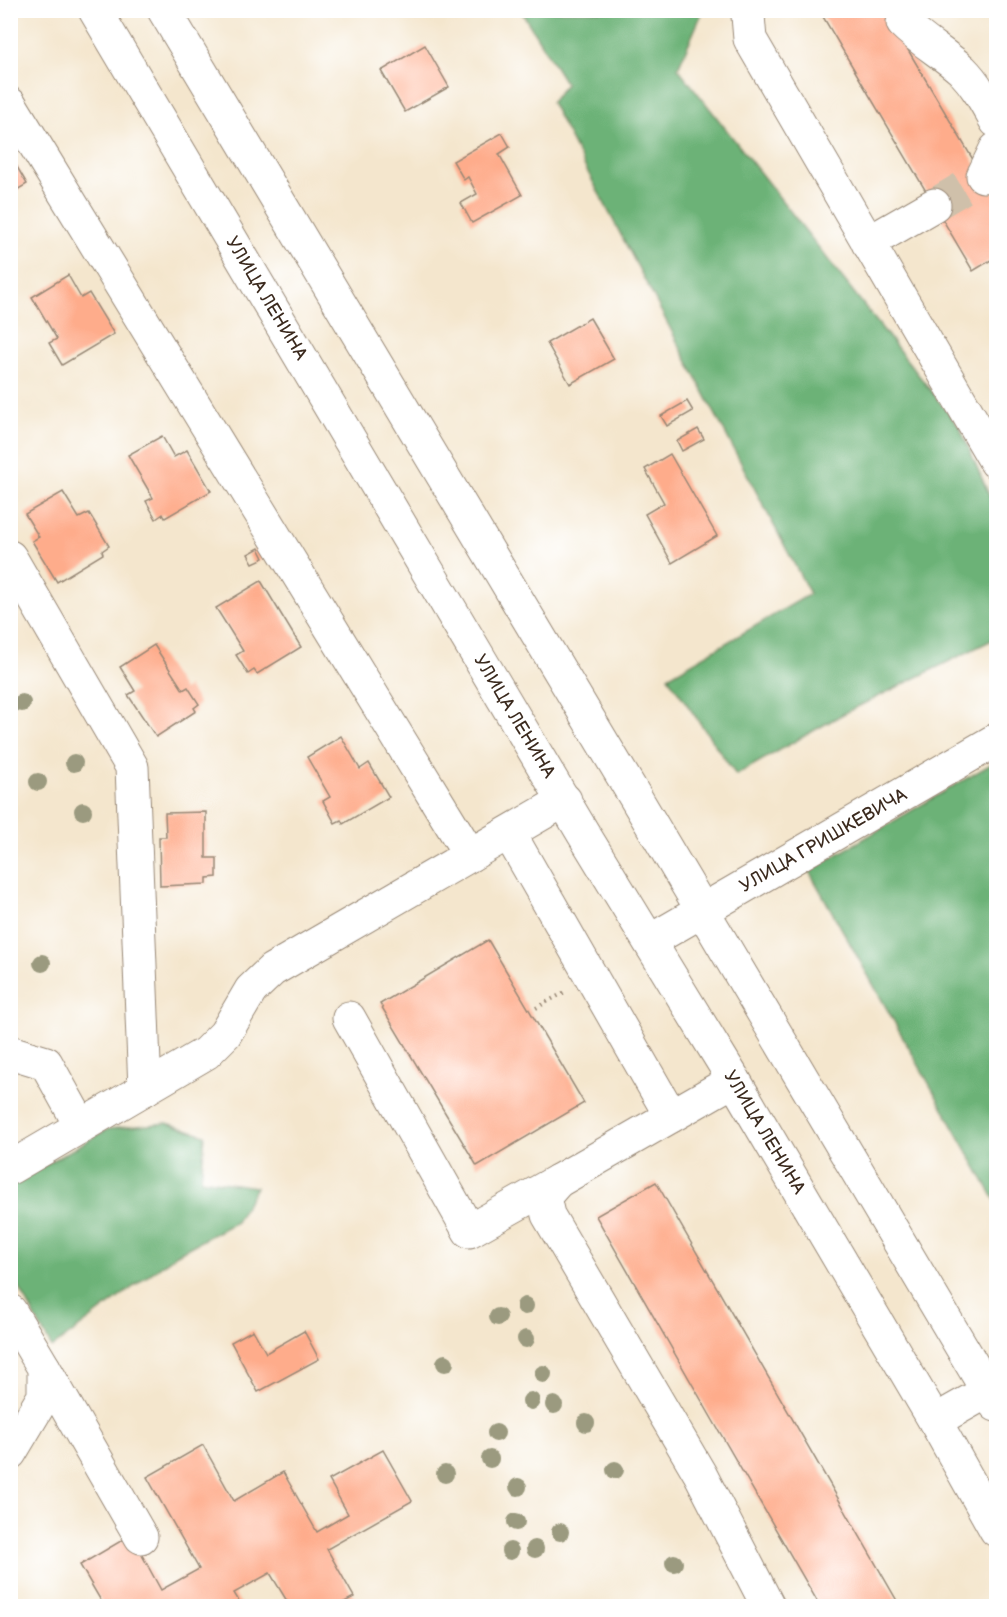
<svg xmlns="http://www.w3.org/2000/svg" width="1007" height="1617" font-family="'Balsamiq Sans',sans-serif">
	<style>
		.forest { fill: #6cb277; stroke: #546e4a; stroke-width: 1.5 }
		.building { fill: #feac8b }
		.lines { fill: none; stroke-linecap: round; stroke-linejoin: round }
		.minor-tunnel { stroke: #cfc0aa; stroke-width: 33; stroke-dasharray: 33 16; stroke-linecap: butt }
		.minor-casing { stroke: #988876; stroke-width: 35 }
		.path { stroke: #988876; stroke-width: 4; stroke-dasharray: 1.5 4.5; stroke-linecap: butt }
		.minor { stroke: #fff; stroke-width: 33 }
		.tree { fill: #9b9a7f }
		.labels { text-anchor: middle; stroke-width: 4.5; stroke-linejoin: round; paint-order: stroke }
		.street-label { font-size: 18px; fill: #3b2a1e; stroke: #fff }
	</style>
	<rect width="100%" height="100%" fill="#fff"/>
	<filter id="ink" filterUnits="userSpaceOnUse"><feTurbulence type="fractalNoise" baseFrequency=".0167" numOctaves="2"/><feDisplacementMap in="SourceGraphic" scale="12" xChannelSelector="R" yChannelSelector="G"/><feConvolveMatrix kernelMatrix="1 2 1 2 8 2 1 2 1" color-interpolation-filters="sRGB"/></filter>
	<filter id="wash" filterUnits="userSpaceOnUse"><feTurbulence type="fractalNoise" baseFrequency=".008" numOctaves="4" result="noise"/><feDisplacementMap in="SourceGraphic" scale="24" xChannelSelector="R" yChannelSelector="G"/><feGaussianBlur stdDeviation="1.35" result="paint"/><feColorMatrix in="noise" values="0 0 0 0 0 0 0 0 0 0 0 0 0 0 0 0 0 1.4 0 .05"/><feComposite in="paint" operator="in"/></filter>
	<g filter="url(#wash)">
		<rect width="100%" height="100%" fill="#f4e6cd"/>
		<g class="forest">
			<path d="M521 11H703L678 68 960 428 996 511V638L843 714 736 775 668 677 810 594 551 102 566 84Z"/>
			<path d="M996 761V1202L809 871Z"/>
			<path d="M167 1123 205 1135 201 1179 256 1187 236 1222 177 1254 52 1348 11 1272 10 1185 108 1129Z"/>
		</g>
		<g id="blocks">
			<g class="building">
				<path d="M819 10H924L895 28 991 190 996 187V257L973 271Z"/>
				<path d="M425 45 449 87 405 112 381 71Z"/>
				<path d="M502 133 510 147 499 154 522 195 472 223 461 203 477 194 468 177 464 180 453 161Z"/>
				<path d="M10 155 27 184 10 194Z"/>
				<path d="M68 275 81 298 89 293 114 334 62 365 49 343 57 339 32 297Z"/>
				<path d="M590 318 614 359 570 384 547 343Z"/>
				<path d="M687 401 693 411 667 426 661 416Z"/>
				<path d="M698 429 704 439 682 451 677 441Z"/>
				<path d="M162 436 174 457 187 450 211 491 165 518 163 514 156 519 146 501 153 498 128 455Z"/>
				<path d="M670 454 717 536 672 563 645 514 664 503 645 469Z"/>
				<path d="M63 492 79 518 89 513 109 546 102 551 103 554 57 582 32 541 39 537 25 514Z"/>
				<path d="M259 548 264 558 253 563 248 554Z"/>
				<path d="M261 581 301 647 257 674 254 670 248 674 236 655 243 651 216 608Z"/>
				<path d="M154 645 183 690 188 687 199 704 194 708 196 711 156 737 128 695 135 691 120 667Z"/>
				<path d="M341 736 360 769 369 763 389 797 343 824 341 820 335 823 323 801 330 797 307 757Z"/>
				<path d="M206 812V858H217V877L207 878V884L160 886 159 837H166L165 813Z"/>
				<path d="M488 940 584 1103 477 1166 380 1004Z"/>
				<path d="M656 1182 900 1606H820L715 1424 596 1216Z"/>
				<path d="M253 1330 266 1353 304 1331 319 1359 258 1392 231 1342Z"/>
				<path d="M203 1445 234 1501 283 1472 317 1532 348 1514 329 1480 383 1450 412 1501 327 1549 354 1597 337 1606H290L270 1573 234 1593 242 1606H104L80 1565 131 1535 161 1590 199 1569 147 1477Z"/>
			</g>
		</g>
	</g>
	<g filter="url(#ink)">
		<use href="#blocks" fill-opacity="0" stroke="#988876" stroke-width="1.5"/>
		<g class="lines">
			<path class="minor-tunnel" d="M934 205 983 176"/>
			<defs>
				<g id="minor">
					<path d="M95 10 583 833 734 1080 935 1421 996 1530"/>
					<path d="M164 10 637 800 996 1405"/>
					<path d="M751 10 748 16 750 39 996 462"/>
					<path d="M903 23C921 41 943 53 962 70 977 85 986 103 996 121"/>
					<path d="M10 104 470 855"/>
					<path d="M983 176 996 149"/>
					<path d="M868 243 934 205"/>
					<path d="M10 557 132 767 145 1089"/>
					<path d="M509 833 671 1116"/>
					<path d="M650 941 996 740"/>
					<path d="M349 1018 469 1231 558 1181"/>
					<path d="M10 1052 46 1063 81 1126"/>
					<path d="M734 1080 558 1181 544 1197 548 1215 700 1474 768 1606"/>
					<path d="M10 1168 206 1053 225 1034 251 990 272 970 565 800"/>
					<path d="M10 1311 44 1368V1396L10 1453"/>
					<path d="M44 1368 141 1537"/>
					<path d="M935 1421 988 1391"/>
				</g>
			</defs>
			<use href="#minor" class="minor-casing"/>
			<path class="path" d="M536 1008 565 992"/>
			<use href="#minor" class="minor"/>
		</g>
		<g class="tree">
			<circle cx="22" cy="703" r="9"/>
			<circle cx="74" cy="763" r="9"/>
			<circle cx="38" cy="782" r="9"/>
			<circle cx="83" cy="811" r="9"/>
			<circle cx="42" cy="963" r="9"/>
			<circle cx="525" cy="1306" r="9"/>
			<circle cx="498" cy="1317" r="9"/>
			<circle cx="526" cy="1339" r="9"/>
			<circle cx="445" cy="1363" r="9"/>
			<circle cx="543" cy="1374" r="9"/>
			<circle cx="531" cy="1401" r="9"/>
			<circle cx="554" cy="1405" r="9"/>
			<circle cx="586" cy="1423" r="9"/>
			<circle cx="496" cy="1433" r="9"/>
			<circle cx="490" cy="1459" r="9"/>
			<circle cx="615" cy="1470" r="9"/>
			<circle cx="445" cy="1474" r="9"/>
			<circle cx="518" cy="1487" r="9"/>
			<circle cx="516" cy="1522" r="9"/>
			<circle cx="560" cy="1532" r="9"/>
			<circle cx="535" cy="1549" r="9"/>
			<circle cx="510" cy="1551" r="9"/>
			<circle cx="674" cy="1563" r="9"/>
		</g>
	</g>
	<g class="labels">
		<g class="street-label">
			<text transform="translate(267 298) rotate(59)" y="6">УЛИЦА ЛЕНИНА</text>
			<text transform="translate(515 716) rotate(59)" y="6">УЛИЦА ЛЕНИНА</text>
			<text transform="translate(823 840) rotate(-30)" y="6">УЛИЦА ГРИШКЕВИЧА</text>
			<text transform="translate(765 1132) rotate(59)" y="6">УЛИЦА ЛЕНИНА</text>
		</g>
	</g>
	<rect width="1007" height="1617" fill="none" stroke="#fff" stroke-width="36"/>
</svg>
